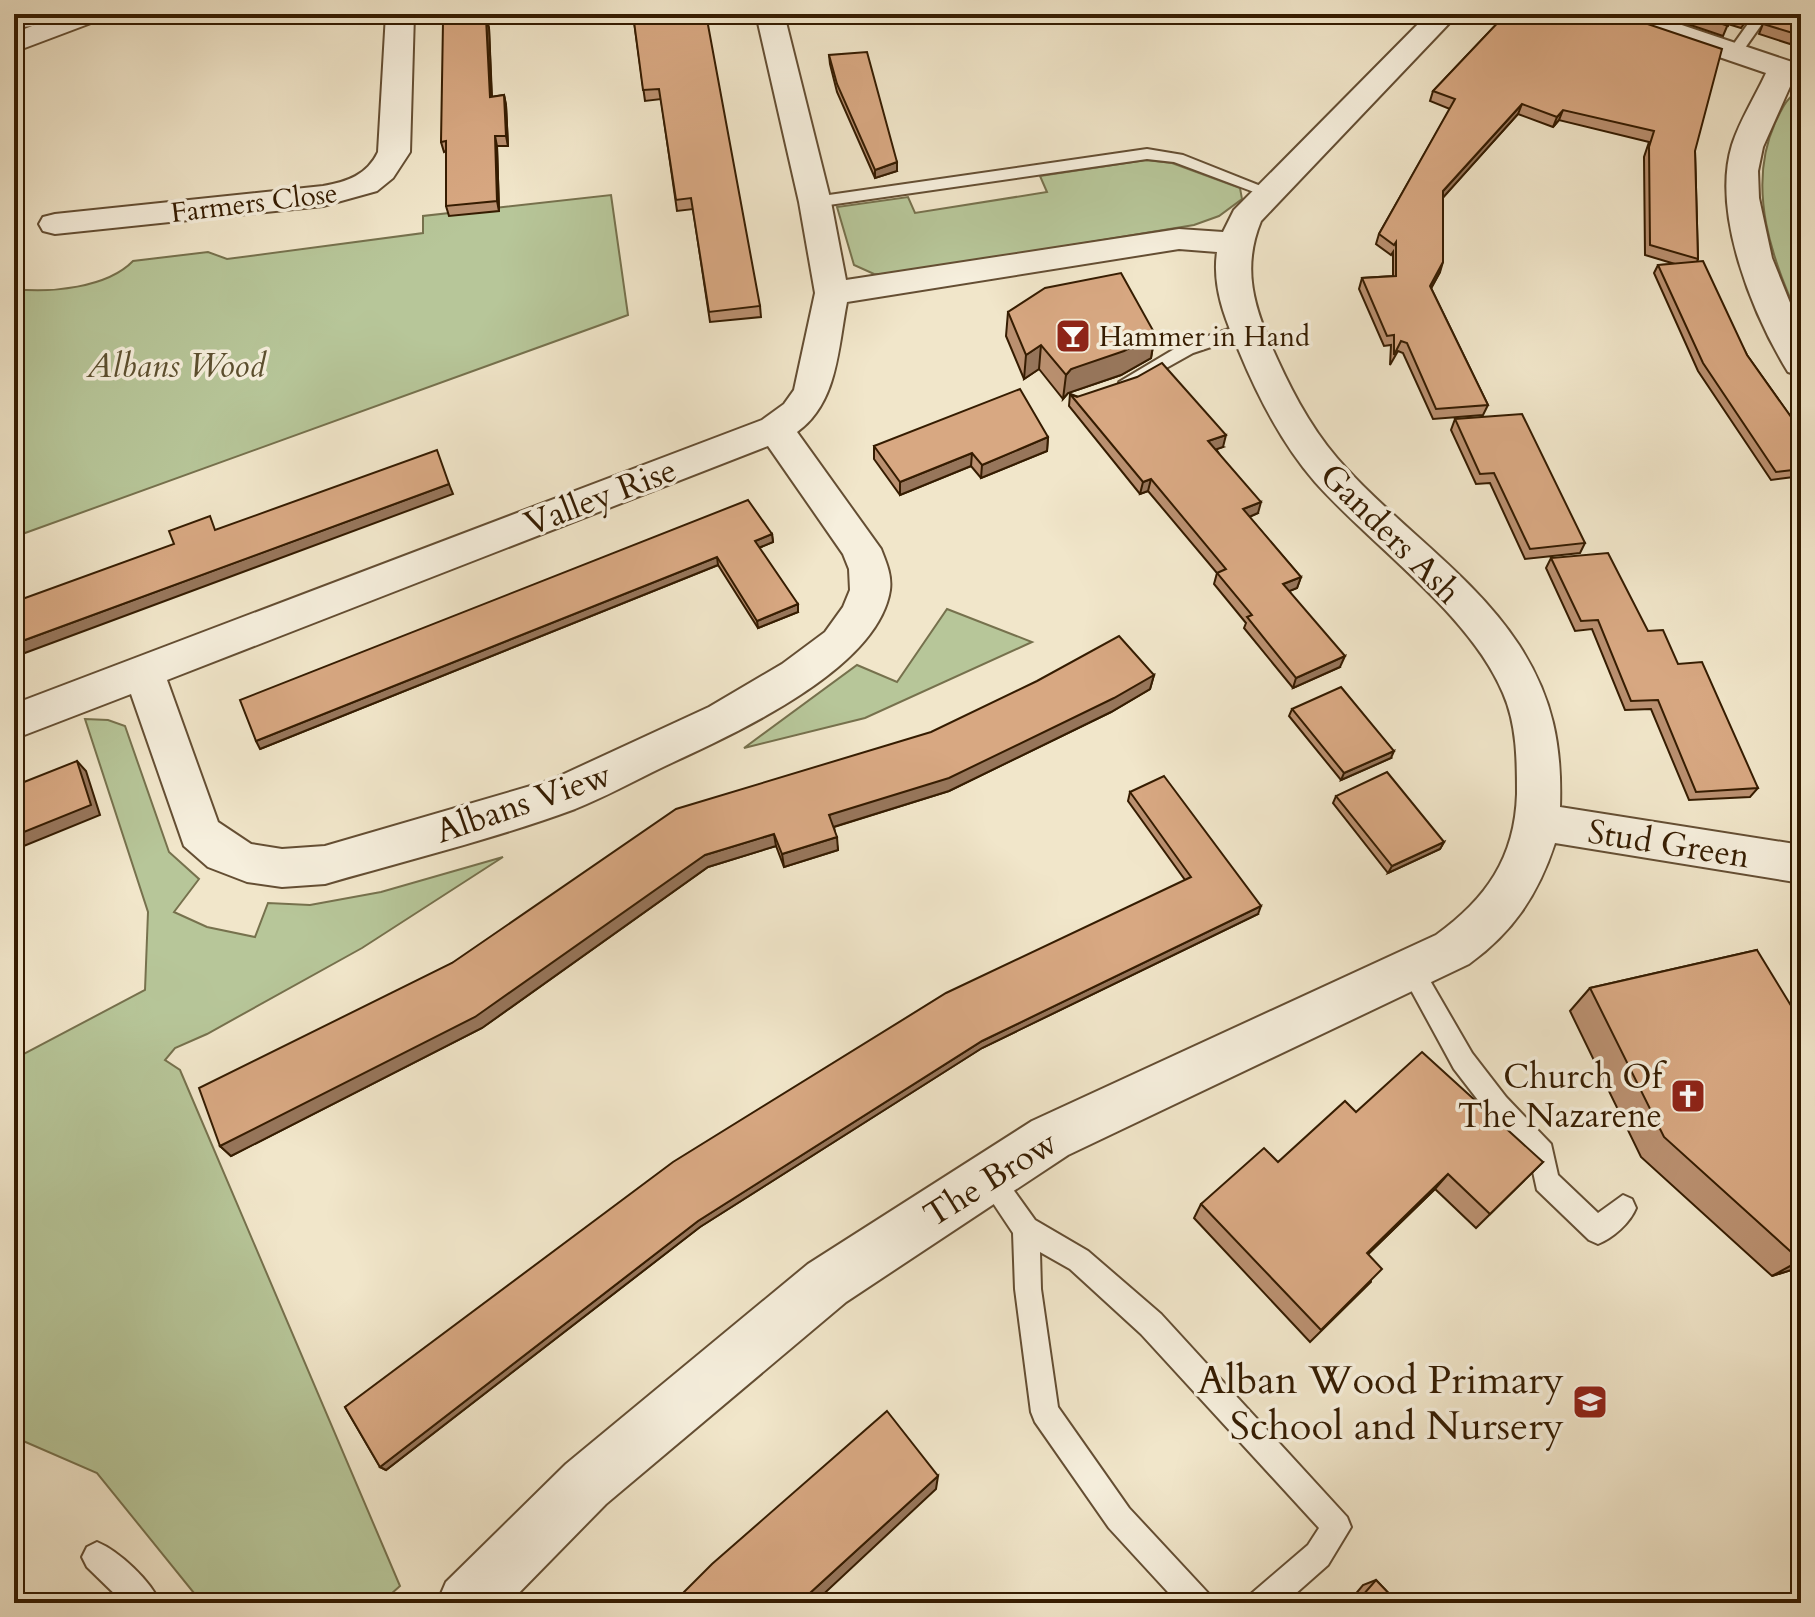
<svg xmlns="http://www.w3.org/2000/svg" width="1815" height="1617" font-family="Cardo,serif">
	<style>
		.green { fill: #b7c699; stroke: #76714d; stroke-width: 2 }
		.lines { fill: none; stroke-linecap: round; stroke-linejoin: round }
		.service-casing { stroke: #644e33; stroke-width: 4 }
		.minor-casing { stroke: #644e33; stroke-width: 4 }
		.tertiary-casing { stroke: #644e33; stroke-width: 4 }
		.service { fill: #f6efdd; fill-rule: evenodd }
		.minor { fill: #f6efdd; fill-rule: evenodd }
		.tertiary { fill: #f6efdd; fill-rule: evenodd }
		.wall { fill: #ba9070; stroke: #351c01; stroke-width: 2 }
		.shaded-wall { fill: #97765b; stroke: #351c01; stroke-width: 2 }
		.building { fill: #d8a882; stroke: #351c01; stroke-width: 2 }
		.labels { text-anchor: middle; stroke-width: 7; stroke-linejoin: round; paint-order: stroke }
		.far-street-label { font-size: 28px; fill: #351c01; stroke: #f6efdd }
		.far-poi-label { font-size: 28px; fill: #351c01; stroke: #f6efdd; text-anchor: start }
		.park-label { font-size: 34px; font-style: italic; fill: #5c4f2f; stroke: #f6efdd }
		.street-label { font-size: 34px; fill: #351c01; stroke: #f6efdd }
		.poi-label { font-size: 34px; fill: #351c01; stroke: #f6efdd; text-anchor: end }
		.near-poi-label { font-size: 40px; fill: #351c01; stroke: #f6efdd; text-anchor: end }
	</style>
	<rect width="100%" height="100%" fill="#f1e6ca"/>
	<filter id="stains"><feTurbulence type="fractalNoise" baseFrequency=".0025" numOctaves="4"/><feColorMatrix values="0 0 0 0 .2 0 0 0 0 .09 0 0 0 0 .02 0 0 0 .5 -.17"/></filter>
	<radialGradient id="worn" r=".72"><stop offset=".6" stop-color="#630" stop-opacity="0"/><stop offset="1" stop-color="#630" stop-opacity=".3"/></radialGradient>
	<g class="green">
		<path d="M1801 90V322C1772 261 1746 188 1775 123 1782 109 1786 97 1801 90Z"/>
		<path d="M1146 160 1172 163 1240 188 1242 199 1219 216 1194 225 890 275 874 274 854 265 837 207 908 197 915 213 1047 192 1040 176Z"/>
		<path d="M611 195 628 315 14 537V289C50 293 107 288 133 261L208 252 227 259 423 233V216Z"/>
		<path d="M947 609 1032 642 865 718 744 748 857 665 897 682Z"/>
		<path d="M85 719 108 720 125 726 169 852 199 879 174 912 207 927 255 937 268 903 310 905 381 892 503 857 362 948 207 1034 175 1048 165 1060 180 1070 400 1586 381 1603H202L97 1473 14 1437V1059L145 990 148 912Z"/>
	</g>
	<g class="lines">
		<defs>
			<g id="service">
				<path d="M1755 14H1769L1740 55H1730L1728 52Z"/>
				<path d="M1147 149 1183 155 1276 192 1268 197 1262 195 1174 162 1147 159 815 207 807 202 815 197Z"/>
				<path d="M1247 323 1253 325 1256 329 1253 333 1193 353 1134 386 1128 388 1119 382 1181 345Z"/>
				<path d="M1413 961 1421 965 1472 1053 1506 1097 1551 1144 1558 1175 1598 1213 1623 1195 1632 1199 1636 1208C1630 1223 1613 1238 1598 1244L1589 1240 1537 1190 1530 1158 1488 1113 1454 1069 1405 979 1401 972 1405 965Z"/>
				<path d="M988 1164 997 1167 1035 1220 1088 1251 1161 1314 1347 1517 1351 1527 1328 1565 1285 1603H1247L1252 1593 1308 1545 1319 1528 1141 1334 1070 1269 1040 1252 1041 1289 1058 1407 1129 1508 1208 1593 1213 1603H1178L1109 1528 1035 1422 1031 1412 1015 1289 1013 1233 975 1176 979 1167Z"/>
				<path d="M97 1542C119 1551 151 1581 160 1603H124L87 1567 82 1557 87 1547Z"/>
			</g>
			<g id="minor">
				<path d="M63 14H103L99 20 14 52V33Z"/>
				<path d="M386 14H414L410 152 393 178 377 191 323 206 55 234 43 231 39 224 43 217 55 214 323 186C347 182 367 175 378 152Z"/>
				<path d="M756 14H784L831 202 846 280 1179 229 1223 232 1234 210 1428 14H1458L1261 221C1243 265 1252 301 1270 343 1288 384 1308 424 1337 458 1394 524 1471 572 1519 645 1553 698 1562 745 1560 807L1801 845V883L1555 843C1538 895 1513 932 1469 964L1068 1155 846 1302 606 1504 509 1603H437L446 1582 566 1464 808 1264 1032 1121 1436 935C1486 899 1515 858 1517 794 1517 760 1517 725 1503 693 1470 614 1372 546 1315 482 1282 444 1258 397 1239 351 1225 319 1212 287 1217 252L1179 249 847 302C838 347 838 403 797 432L881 549C886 562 892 575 890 590 878 671 729 736 663 767 634 781 605 797 575 809 494 839 408 860 325 884L282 887 247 882 208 867 184 846 131 694 14 739V704L762 420 784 404 794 390 815 293 799 202ZM768 446 843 554 849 569 850 590 843 607 825 632 782 664 709 707 551 780 325 846 282 849 251 844 218 822 167 680Z"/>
				<path d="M1607 14H1649L1801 65V84L1792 82 1763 147 1758 171 1759 198 1772 258 1801 330V376L1788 372C1753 315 1711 213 1732 145 1740 120 1755 97 1766 73L1611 20Z"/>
			</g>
			<path id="tertiary" d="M14 14H90L86 20 14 28Z"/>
		</defs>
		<use href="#service" class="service-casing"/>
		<use href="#minor" class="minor-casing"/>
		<use href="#tertiary" class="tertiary-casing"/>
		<use href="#service" class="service"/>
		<use href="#minor" class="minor"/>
		<use href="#tertiary" class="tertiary"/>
	</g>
	<g class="wall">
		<path d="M633 14 760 306 761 317 710 322 693 209 677 211 661 99 645 101Z"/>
		<path d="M1506 14 1695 151 1698 259 1697 262 1747 355 1801 431V476L1771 480 1698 371 1654 273 1658 265 1675 264 1645 255 1644 157 1649 142 1559 120 1553 127 1518 114 1443 197 1440 272 1431 288 1488 405 1483 415 1433 419 1403 353 1398 351 1390 365 1391 345 1384 346 1359 289 1362 278 1393 276V252L1391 255 1376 244 1379 234 1450 109 1430 101 1433 91Z"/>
		<path d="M1658 14H1751L1741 28 1728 24 1723 36Z"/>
		<path d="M1801 14V29L1790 44 1759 34 1763 24Z"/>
		<path d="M486 18 489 28 492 97 504 95 506 105 508 146H497L499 211 449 216 446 206V151L444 152 441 142Z"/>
		<path d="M829 55 897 171 875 178 837 92 830 64Z"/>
		<path d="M1008 312 1155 334 1151 358 1121 375 1068 393 1063 399 1039 369 1024 379 1006 336Z"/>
		<path d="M1070 394 1223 447 1216 449 1258 513 1249 517 1301 577 1297 588 1289 591 1340 667 1293 688 1244 628 1246 623 1214 584 1217 573 1148 491 1140 494 1069 406Z"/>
		<path d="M1455 419 1585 543 1580 553 1525 559 1490 483 1476 484 1451 430Z"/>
		<path d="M1048 437 1047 451 981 478 971 466 900 495 874 459V446Z"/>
		<path d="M772 534 773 542 759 548 798 612 758 628 718 565 260 749Z"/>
		<path d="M1551 558 1648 631 1678 664 1758 788 1750 797 1689 800 1651 709 1625 710 1592 629 1575 631 1546 568Z"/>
		<path d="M1154 675 1150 689 1111 712 949 791 834 827 838 850 784 867 776 846 708 867 482 1028 231 1156 220 1146 452 963Z"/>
		<path d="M1292 709 1391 758 1341 780 1289 716Z"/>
		<path d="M1130 792 1258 914 982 1048 700 1227 386 1470 380 1467 345 1407 1185 880 1128 801Z"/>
		<path d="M1336 796 1444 842 1440 849 1388 873 1333 803Z"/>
		<path d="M1801 940V991L1793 948Z"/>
		<path d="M1757 950 1801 1267 1772 1276 1641 1157 1570 1011 1590 988Z"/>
		<path d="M1356 1112 1543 1162 1476 1228 1435 1189 1368 1254 1371 1282 1310 1342 1194 1218 1201 1204 1278 1162Z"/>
		<path d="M1376 1580 1398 1603H1348L1363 1585Z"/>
	</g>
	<g class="shaded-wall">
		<path d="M486 18 489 28 492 107 490 97Z"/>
		<path d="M504 95 506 105 508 146 506 136Z"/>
		<path d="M1522 104 1518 114 1440 201 1443 191Z"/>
		<path d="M1563 110 1559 120 1553 127 1557 117Z"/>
		<path d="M495 136 497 146 499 211 497 201Z"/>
		<path d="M897 162V171L875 178V170Z"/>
		<path d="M1443 262 1440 272 1427 296 1430 286Z"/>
		<path d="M1155 334 1151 358 1121 375 1068 393 1063 399 1066 375 1071 369Z"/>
		<path d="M1041 345 1039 369 1024 379 1026 355Z"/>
		<path d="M1226 435 1223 447 1206 453 1208 441Z"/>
		<path d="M1048 437 1047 451 981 478 982 465Z"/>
		<path d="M972 453 971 466 900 495V482Z"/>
		<path d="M1151 479 1148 491 1140 494 1143 482Z"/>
		<path d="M449 484 453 494 14 657V644Z"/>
		<path d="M1261 502 1258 513 1240 521 1243 509Z"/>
		<path d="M772 534 773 542 756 549 755 541Z"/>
		<path d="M717 557 718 565 260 749 256 741Z"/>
		<path d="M1301 577 1297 588 1280 595 1283 584Z"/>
		<path d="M798 604V612L758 628 757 621Z"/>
		<path d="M1345 656 1340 667 1293 688 1296 678Z"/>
		<path d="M1154 675 1150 689 1111 712 949 791 830 828 829 815Z"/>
		<path d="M1394 751 1391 758 1341 780 1344 773Z"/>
		<path d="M77 761 86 771 100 815 14 850V836Z"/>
		<path d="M774 834 776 846 708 867 482 1028 231 1156 220 1146 705 855Z"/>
		<path d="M837 837 838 850 784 867 782 854Z"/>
		<path d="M1444 842 1440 849 1388 873 1392 866Z"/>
		<path d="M1261 906 1258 914 982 1048 700 1227 386 1470 380 1467 698 1221 982 1041Z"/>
		<path d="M1448 1174 1435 1189 1355 1267 1367 1253Z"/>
		<path d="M1801 1260V1267L1772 1276Z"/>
		<path d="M938 1476 936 1489 814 1603H799Z"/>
	</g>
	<g class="building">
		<path d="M633 14H706L760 306 709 312 691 198 676 200 659 89 643 90Z"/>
		<path d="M1506 14H1618L1722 49 1695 151 1698 259 1650 245 1649 147 1654 131 1563 110 1557 117 1522 104 1443 191V262L1430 286 1488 405 1436 409 1407 343 1401 341 1394 355V335L1387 336 1362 278 1396 276V242L1394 245 1379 234 1455 99 1433 91Z"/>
		<path d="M1693 14H1731L1728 26Z"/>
		<path d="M1733 14H1749L1746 18Z"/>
		<path d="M1770 14H1801V26L1796 34 1763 24Z"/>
		<path d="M486 18 490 97 504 95 506 136H495L497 201 446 206V141L441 142 443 22Z"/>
		<path d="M867 52 897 162 875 170 837 84 829 55Z"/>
		<path d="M1703 261 1747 355 1801 431V469L1776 472 1703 363 1658 265Z"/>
		<path d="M1121 273 1155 334 1124 351 1071 369 1066 375 1041 345 1026 355 1008 312 1045 288Z"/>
		<path d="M1162 363 1226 435 1208 441 1261 502 1243 509 1301 577 1283 584 1345 656 1296 678 1247 617 1252 615 1217 573 1226 569 1151 479 1143 482 1070 394 1077 397 1137 377Z"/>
		<path d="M1020 389 1048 437 982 465 972 453 900 482 874 446Z"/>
		<path d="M1522 414 1585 543 1530 549 1494 473 1480 474 1455 419Z"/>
		<path d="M437 450 449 484 14 644V602L174 544 169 531 210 516 215 530Z"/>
		<path d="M748 500 772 534 755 541 798 604 757 621 717 557 256 741 240 700Z"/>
		<path d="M1608 553 1648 631 1663 630 1678 664 1702 662 1758 788 1696 792 1658 700 1631 701 1598 620 1581 621 1551 558Z"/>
		<path d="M1119 636 1154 675 1114 698 949 778 829 815 837 837 782 854 774 834 705 855 475 1017 220 1146 199 1088 452 963 676 809 931 732 1037 681Z"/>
		<path d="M1341 687 1394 751 1344 773 1292 709Z"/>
		<path d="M77 761 91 805 14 836V786Z"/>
		<path d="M1387 772 1444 842 1392 866 1336 796Z"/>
		<path d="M1164 776 1261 906 982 1041 698 1221 380 1467 345 1407 673 1162 946 993 1191 877 1130 792Z"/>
		<path d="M1757 950 1801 1022 1800 1260 1664 1137 1590 988Z"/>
		<path d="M1422 1052 1543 1162 1490 1214 1448 1174 1367 1253 1382 1269 1321 1330 1201 1204 1264 1148 1278 1162 1345 1101 1356 1112Z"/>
		<path d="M887 1411 938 1476 799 1603H673L712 1564Z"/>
		<path d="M1376 1580 1398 1603H1356Z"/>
	</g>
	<defs>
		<symbol id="bar-square" viewBox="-11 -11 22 22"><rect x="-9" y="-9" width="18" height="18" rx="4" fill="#8f2418" stroke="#f6efdd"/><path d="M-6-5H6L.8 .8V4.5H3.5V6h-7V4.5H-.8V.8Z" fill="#fff"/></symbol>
		<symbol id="church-square" viewBox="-11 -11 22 22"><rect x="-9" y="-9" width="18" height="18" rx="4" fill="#8f2418" stroke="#f6efdd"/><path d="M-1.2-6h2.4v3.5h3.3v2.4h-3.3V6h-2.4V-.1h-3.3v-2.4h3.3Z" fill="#fff"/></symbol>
		<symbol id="school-square" viewBox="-11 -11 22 22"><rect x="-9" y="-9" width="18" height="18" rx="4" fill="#8f2418" stroke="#f6efdd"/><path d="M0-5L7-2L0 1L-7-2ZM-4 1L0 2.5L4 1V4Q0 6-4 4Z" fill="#fff"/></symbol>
	</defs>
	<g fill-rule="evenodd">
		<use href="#bar-square" x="1053" y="316" width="40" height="40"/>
		<use href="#church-square" x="1668" y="1076" width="40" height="40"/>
		<use href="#school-square" x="1570" y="1382" width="40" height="40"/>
	</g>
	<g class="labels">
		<g class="far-street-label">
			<text transform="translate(254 202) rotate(-7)" y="10">Farmers Close</text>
		</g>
		<g class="far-poi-label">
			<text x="1099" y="346">Hammer in Hand</text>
		</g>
		<g class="park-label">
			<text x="176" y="377">Albans Wood</text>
		</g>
		<g class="street-label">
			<text transform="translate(600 496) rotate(-21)" y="12">Valley Rise</text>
			<text transform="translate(1391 533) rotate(45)" y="12">Ganders Ash</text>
			<text transform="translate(523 802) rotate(-19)" y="12">Albans View</text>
			<text transform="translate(1669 843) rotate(9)" y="12">Stud Green</text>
			<text transform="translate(990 1178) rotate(-32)" y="12">The Brow</text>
		</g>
		<g class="poi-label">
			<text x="1662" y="1088">Church Of<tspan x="1662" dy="39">The Nazarene</tspan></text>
		</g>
		<g class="near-poi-label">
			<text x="1564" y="1393">Alban Wood Primary<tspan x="1564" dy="46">School and Nursery</tspan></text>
		</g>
	</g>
	<rect width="1815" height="1617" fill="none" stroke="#f1e6ca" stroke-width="48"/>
	<rect x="16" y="16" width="1783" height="1585" fill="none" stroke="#351c01" stroke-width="4"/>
	<rect x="24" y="24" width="1767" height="1569" fill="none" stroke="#351c01" stroke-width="2"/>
	<rect width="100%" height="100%" filter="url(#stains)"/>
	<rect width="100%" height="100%" fill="url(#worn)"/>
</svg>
